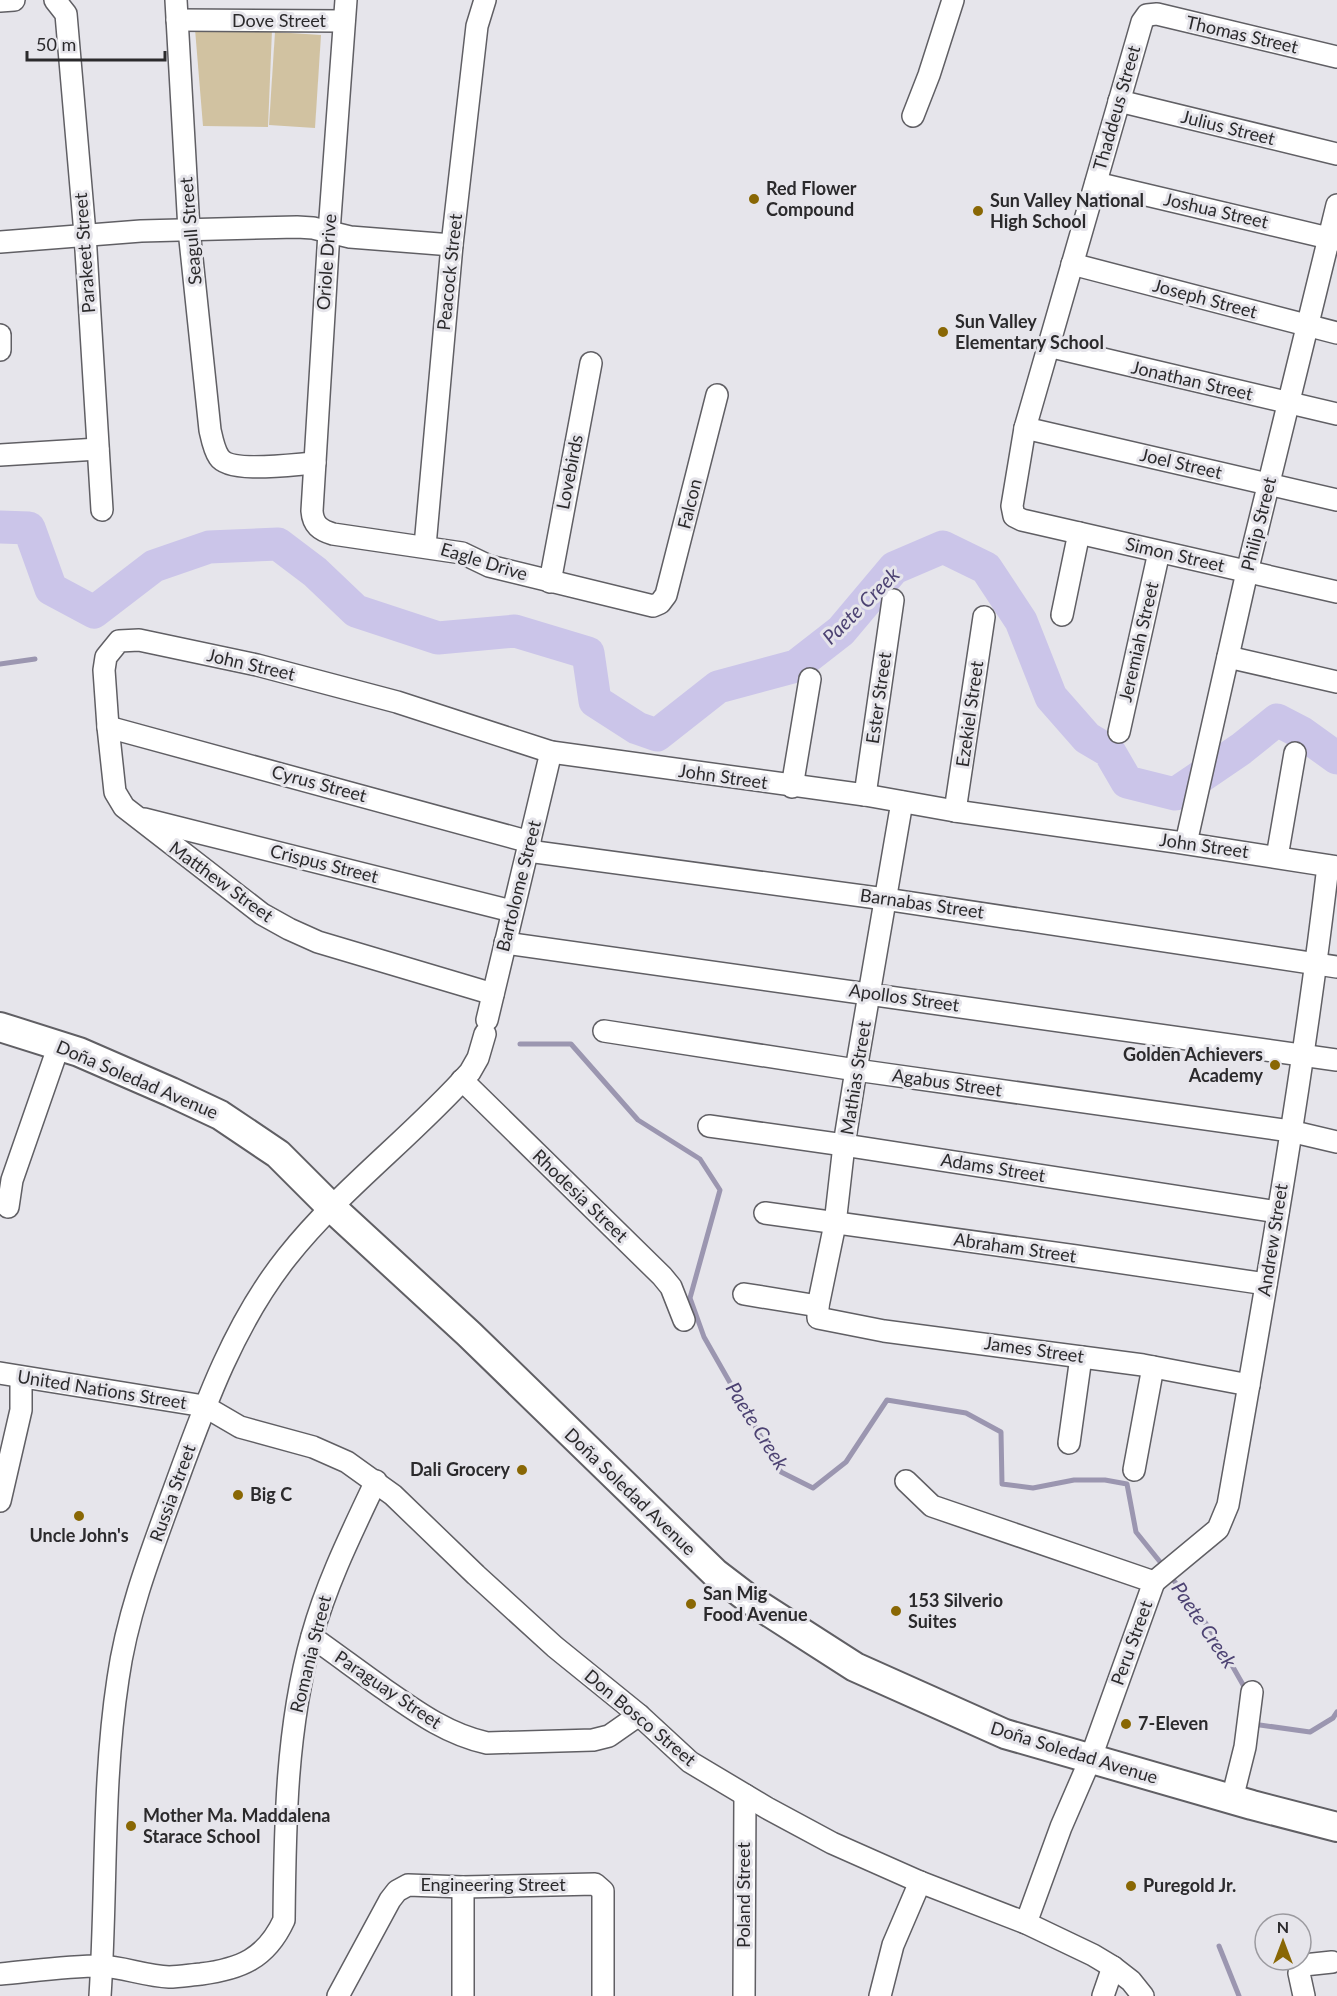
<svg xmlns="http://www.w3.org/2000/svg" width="1337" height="1996" font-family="Lato,sans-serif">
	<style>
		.green { fill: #d1c2a1 }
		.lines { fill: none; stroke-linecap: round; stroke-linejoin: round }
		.stream { stroke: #9b96b0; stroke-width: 5 }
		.river { stroke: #cbc5e9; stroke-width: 33 }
		.street-casing { stroke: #605f64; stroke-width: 24 }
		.secondary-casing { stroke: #605f64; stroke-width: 32 }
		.street { stroke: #fff; stroke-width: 21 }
		.secondary { stroke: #fff; stroke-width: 28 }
		.poi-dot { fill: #896704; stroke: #e6e5eb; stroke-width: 2 }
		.labels { text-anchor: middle; stroke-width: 6; stroke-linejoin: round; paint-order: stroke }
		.street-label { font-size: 18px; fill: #2b2a2c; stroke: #e6e5eb }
		.poi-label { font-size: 18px; font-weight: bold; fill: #2b2a2c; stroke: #e6e5eb; text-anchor: start }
		.water-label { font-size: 20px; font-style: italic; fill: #4c4272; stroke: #e6e5eb }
	</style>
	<rect width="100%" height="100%" fill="#e6e5eb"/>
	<g class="green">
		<path d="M195 29 272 30 268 127 203 126Z"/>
		<path d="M275 32 321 35 315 128 269 125Z"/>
	</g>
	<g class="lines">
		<g class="stream">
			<path d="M0 664 35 659"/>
			<path d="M520 1044H571L638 1120 700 1159 720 1190 690 1298 704 1337 781 1472 813 1488 846 1462 887 1400 966 1413 1001 1432 1002 1484 1033 1488 1074 1480H1105L1127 1484 1136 1532 1165 1568"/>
			<path d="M1170 1576 1192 1603 1221 1646 1246 1690"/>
			<path d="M1253 1724 1310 1732 1333 1718 1337 1712"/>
			<path d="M1219 1946 1239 1996"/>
		</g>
		<path class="river" d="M0 527 29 528 51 589 94 612 154 566 209 547 278 544 315 572 356 611 438 638 515 631 588 653 595 701 637 728 657 735 718 687 796 666 841 631 894 568 943 547 986 568 1021 621 1051 697 1087 738 1109 751 1127 782 1175 794 1241 749 1277 720 1302 733 1337 758"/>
		<defs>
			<g id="street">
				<path d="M55 0 66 14 85 234 102 510"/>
				<path d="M176 0 189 230 210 430C212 439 214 450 219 457 230 474 295 464 315 463"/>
				<path d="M346 0 329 232 312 511C313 525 320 530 333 534L462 553 489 566 653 606 660 603 666 595 717 395"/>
				<path d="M0 1 14 0"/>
				<path d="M177 20 344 21"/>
				<path d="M1337 57 1157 14 1147 15 1142 22 1025 428 1012 506 1014 516 1022 520 1337 592"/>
				<path d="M1119 101 1337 154"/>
				<path d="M913 116 929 75 953 0"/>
				<path d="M1096 183 1337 240"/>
				<path d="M0 242 141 231 297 227 313 228 350 237 452 245"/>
				<path d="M1072 264 1337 333"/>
				<path d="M0 335V350"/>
				<path d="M1048 346 1337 414"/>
				<path d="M1025 428 1337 500"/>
				<path d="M0 455 98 449"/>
				<path d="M425 546 452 245 477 26 485 0"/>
				<path d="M550 582 591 363"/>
				<path d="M1062 615 1079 533"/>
				<path d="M1228 657 1337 682"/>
				<path d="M108 727 530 842"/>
				<path d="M1119 732 1159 552"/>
				<path d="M792 787 810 679"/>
				<path d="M865 795 893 600"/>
				<path d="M902 802 856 1070 844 1145 835 1224 818 1306V1318L884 1331 1143 1365 1249 1385"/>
				<path d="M955 811 984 617"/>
				<path d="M144 819 512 911"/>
				<path d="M1186 843 1247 572 1337 205"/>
				<path d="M528 851 885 899 1337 967"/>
				<path d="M1277 857 1295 753"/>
				<path d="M505 943 1337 1060"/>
				<path d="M493 994 318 942 289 929 262 914 124 807 115 792 108 727 104 670 106 657 119 641 139 640 257 665 397 702 551 752 865 795 955 811 1176 842 1337 867"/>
				<path d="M487 1020 551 752"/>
				<path d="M604 1031 856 1070 1290 1131 1337 1142"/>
				<path d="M462 1080 662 1276 671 1287 684 1320"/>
				<path d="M709 1126 844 1145 1278 1212"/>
				<path d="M8 1207 12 1180 59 1045"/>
				<path d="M765 1213 1076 1256 1266 1284"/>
				<path d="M744 1294 818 1306"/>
				<path d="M0 1373 204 1406 240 1427 313 1447 347 1462 393 1495 476 1575 555 1647 639 1715 690 1762 767 1808 832 1843 920 1882 1026 1923 1093 1955 1113 1967 1131 1981 1143 1996"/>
				<path d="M1069 1443 1081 1357"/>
				<path d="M1134 1470 1153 1367"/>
				<path d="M906 1481 932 1506 1154 1582 1090 1760 1061 1827 1026 1923"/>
				<path d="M0 1501 21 1410V1377"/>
				<path d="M1154 1582 1218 1529 1228 1505C1265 1293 1303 1080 1328 866"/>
				<path d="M312 1637C336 1654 360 1672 384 1689 417 1712 447 1734 487 1743L593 1740 609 1736 639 1715"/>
				<path d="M1232 1799 1245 1747 1252 1692"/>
				<path d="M463 1887V1996"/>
				<path d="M0 1974C33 1971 67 1966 101 1966 123 1967 146 1976 169 1977 179 1977 190 1975 201 1974 240 1969 266 1959 284 1920 285 1825 286 1728 312 1636 327 1582 352 1532 376 1481"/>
				<path d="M100 1996C107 1891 102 1784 118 1679 127 1615 150 1555 172 1495 202 1413 232 1326 287 1257 341 1189 412 1137 470 1072L478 1058 485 1034"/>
				<path d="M338 1996 390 1900 397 1891 408 1885 463 1887 595 1884 603 1891V1996"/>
				<path d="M744 1996 745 1795"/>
				<path d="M880 1996 893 1945 920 1882"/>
				<path d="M1103 1996 1113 1967"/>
				<path d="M1304 1996 1299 1973 1304 1965 1332 1962"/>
			</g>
			<path id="secondary" d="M0 1027 79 1052 171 1092 220 1115 278 1154 331 1207 469 1334 715 1573 749 1599 855 1667 1005 1734 1252 1805 1337 1827"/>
		</defs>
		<use href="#street" class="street-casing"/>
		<use href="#secondary" class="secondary-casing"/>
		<use href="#street" class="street"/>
		<use href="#secondary" class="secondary"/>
	</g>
	<g class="poi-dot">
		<circle cx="754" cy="199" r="6"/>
		<circle cx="978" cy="211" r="6"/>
		<circle cx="943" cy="332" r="6"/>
		<circle cx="1275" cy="1065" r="6"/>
		<circle cx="522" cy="1470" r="6"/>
		<circle cx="238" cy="1495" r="6"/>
		<circle cx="79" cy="1516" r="6"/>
		<circle cx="691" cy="1604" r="6"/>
		<circle cx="896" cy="1611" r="6"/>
		<circle cx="1126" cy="1724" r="6"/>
		<circle cx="131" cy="1826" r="6"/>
		<circle cx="1131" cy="1886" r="6"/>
	</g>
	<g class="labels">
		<g class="street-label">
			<text x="279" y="27">Dove Street</text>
			<text transform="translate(1242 35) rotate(13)" y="6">Thomas Street</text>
			<text transform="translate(1117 108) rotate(-74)" y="6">Thaddeus Street</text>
			<text transform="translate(1228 128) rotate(14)" y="6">Julius Street</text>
			<text transform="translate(1216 211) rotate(13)" y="6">Joshua Street</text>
			<text transform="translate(191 231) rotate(-95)" y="6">Seagull Street</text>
			<text transform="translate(85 253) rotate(-94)" y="6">Parakeet Street</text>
			<text transform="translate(327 262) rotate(-86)" y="6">Oriole Drive</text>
			<text transform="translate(450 272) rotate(-84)" y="6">Peacock Street</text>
			<text transform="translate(1205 299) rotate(15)" y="6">Joseph Street</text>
			<text transform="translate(1192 381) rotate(13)" y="6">Jonathan Street</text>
			<text transform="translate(1181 464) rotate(13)" y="6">Joel Street</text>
			<text transform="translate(570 472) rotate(-79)" y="6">Lovebirds</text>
			<text transform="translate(690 504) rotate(-76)" y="6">Falcon</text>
			<text transform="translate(1259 524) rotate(-76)" y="6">Philip Street</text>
			<text transform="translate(1175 555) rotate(13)" y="6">Simon Street</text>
			<text transform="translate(484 562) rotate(17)" y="6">Eagle Drive</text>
			<text transform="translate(1139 642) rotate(-77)" y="6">Jeremiah Street</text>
			<text transform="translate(251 665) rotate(13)" y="6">John Street</text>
			<text transform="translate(879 698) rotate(-82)" y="6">Ester Street</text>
			<text transform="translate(970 714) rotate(-82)" y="6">Ezekiel Street</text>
			<text transform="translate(723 777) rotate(8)" y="6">John Street</text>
			<text transform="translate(319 784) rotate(15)" y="6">Cyrus Street</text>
			<text transform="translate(1204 846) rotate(8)" y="6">John Street</text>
			<text transform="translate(324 864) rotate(14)" y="6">Crispus Street</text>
			<text transform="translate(221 882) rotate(36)" y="6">Matthew Street</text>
			<text transform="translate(519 886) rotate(-76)" y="6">Bartolome Street</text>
			<text transform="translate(922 904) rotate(8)" y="6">Barnabas Street</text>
			<text transform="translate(904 998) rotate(8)" y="6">Apollos Street</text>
			<text transform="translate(856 1078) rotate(-81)" y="6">Mathias Street</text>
			<text transform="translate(137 1080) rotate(23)" y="6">Doña Soledad Avenue</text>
			<text transform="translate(947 1083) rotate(8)" y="6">Agabus Street</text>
			<text transform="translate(993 1168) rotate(9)" y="6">Adams Street</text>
			<text transform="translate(580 1196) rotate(44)" y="6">Rhodesia Street</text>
			<text transform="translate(1273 1240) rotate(-81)" y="6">Andrew Street</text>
			<text transform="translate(1015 1248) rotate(8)" y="6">Abraham Street</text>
			<text transform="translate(1034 1350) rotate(8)" y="6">James Street</text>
			<text transform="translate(102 1390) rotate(9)" y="6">United Nations Street</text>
			<text transform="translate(630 1492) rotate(44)" y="6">Doña Soledad Avenue</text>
			<text transform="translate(173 1493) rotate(-70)" y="6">Russia Street</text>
			<text transform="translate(1132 1643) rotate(-70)" y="6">Peru Street</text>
			<text transform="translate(311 1654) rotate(-76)" y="6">Romania Street</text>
			<text transform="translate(388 1690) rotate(34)" y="6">Paraguay Street</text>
			<text transform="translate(640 1718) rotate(40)" y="6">Don Bosco Street</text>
			<text transform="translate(1074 1753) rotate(17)" y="6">Doña Soledad Avenue</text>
			<text x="493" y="1891">Engineering Street</text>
			<text transform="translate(744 1895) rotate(-90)" y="6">Poland Street</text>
		</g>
		<g class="poi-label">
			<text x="766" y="195">Red Flower<tspan x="766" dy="21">Compound</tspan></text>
			<text x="990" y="207">Sun Valley National<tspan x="990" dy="21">High School</tspan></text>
			<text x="955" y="328">Sun Valley<tspan x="955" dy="21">Elementary School</tspan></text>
			<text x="1263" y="1061" text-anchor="end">Golden Achievers<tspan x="1263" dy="21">Academy</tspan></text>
			<text x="510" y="1476" text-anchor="end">Dali Grocery</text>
			<text x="250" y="1501">Big C</text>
			<text x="79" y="1542" text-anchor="middle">Uncle John's</text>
			<text x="703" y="1600">San Mig<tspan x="703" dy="21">Food Avenue</tspan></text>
			<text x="908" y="1607">153 Silverio<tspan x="908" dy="21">Suites</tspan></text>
			<text x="1138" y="1730">7-Eleven</text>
			<text x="143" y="1822">Mother Ma. Maddalena<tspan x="143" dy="21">Starace School</tspan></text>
			<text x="1143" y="1892">Puregold Jr.</text>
		</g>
		<g class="water-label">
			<text transform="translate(861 606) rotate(-45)" y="7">Paete Creek</text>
			<text transform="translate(757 1426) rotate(58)" y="7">Paete Creek</text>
			<text transform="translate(1204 1625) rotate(56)" y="7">Paete Creek</text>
		</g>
	</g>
	<g transform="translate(1283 1942)"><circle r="28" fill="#e6e5eb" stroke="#9b9a9f" stroke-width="1.5"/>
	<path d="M0-4.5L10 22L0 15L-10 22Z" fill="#896704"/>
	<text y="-9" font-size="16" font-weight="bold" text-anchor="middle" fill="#2b2a2c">N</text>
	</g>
	<path d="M27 51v9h138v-9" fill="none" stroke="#2b2a2c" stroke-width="3"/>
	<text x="36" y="51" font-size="18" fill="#2b2a2c" stroke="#e6e5eb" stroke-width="4.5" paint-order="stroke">50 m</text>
</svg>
